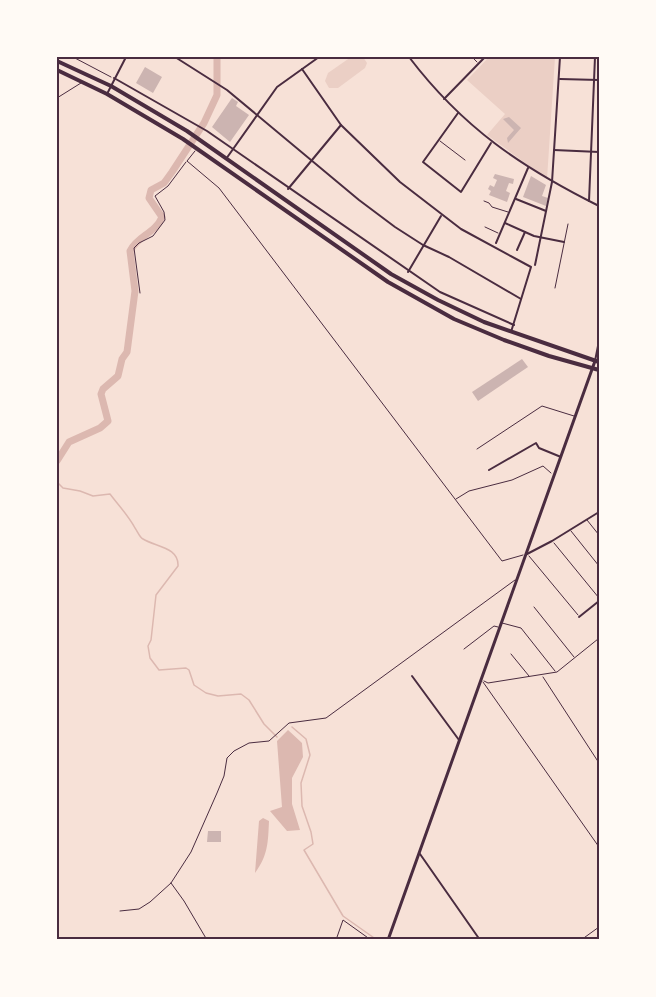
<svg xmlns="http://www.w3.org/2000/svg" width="656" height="997" font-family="Figtree,sans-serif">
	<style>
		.green { fill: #ebcfc5 }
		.water { fill: #dcb8b0 }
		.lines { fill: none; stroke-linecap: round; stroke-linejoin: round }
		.stream { stroke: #dcb8b0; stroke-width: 1.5 }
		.river { stroke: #dcb8b0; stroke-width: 7 }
		.building { fill: #ccb4b1 }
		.service { stroke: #4a2c40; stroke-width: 1 }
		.minor { stroke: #4a2c40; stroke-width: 2 }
		.secondary { stroke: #4a2c40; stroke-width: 3 }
		.primary { stroke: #4a2c40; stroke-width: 4 }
		.neatline { fill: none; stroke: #4a2c40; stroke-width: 2 }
	</style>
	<rect width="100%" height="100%" fill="#f7e1d7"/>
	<g class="green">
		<path d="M351 57H363L367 63 365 68 338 88H329L325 81 328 73Z"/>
		<path d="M489 57H555L547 179 487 135 505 114 467 80Z"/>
	</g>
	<g class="water">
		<path d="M288 730 302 743 303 757 292 778V804L300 830 287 831 270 811 282 807 277 741Z"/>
		<path d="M263 818 269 821C268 843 268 855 255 873L259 821Z"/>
	</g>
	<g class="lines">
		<g class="stream">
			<path d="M57 482 63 488 80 491 93 496 110 494C119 506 128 515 135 528 138 532 139 537 143 539 156 547 179 547 178 566L156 595 151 640 148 646 150 658 159 670 186 668 189 670 194 685 206 693 218 696 241 694 249 700 264 724 277 737"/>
			<path d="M292 727 306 739 310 755 301 783 302 806 311 832 313 844 304 850 343 916 377 940"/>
		</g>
		<path class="river" d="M57 461 69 442 100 428 108 421 101 394 103 389 118 376 122 359 127 352 135 291 130 251C138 235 155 234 162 217L149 198 151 190 164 183 172 172 204 123 217 95V57"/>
	</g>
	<g class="building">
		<path d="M145 67 162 77 153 93 136 83Z"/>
		<path d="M232 98 238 102 236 106 249 115 230 142 212 127Z"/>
		<path d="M509 117 521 128 508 143 507 138 514 130 503 119Z"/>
		<path d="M495 174 514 179 513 184 509 183 506 191 510 193 507 202 489 195 491 191 488 189 490 185 494 187 497 180 493 178Z"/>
		<path d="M531 176 546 185 542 196 548 198 546 206 523 197Z"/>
		<path d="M522 359 528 367 478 401 472 392Z"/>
		<path d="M208 831H221V842H207Z"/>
	</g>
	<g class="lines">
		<g class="service">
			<path d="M73 57 111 77"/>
			<path d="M472 57 477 62"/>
			<path d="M57 98 81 83"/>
			<path d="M440 141 465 160"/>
			<path d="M195 151 187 161 219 188 502 561 523 555"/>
			<path d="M484 201 489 203 492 207 508 212"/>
			<path d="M485 227 498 233"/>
			<path d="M555 288 568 224"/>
			<path d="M140 293 134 248 139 243 153 236 165 220 164 212 155 196 168 186 186 162"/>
			<path d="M477 449 542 406 574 416"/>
			<path d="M456 499 469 491 512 480 543 466 551 473"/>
			<path d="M587 520 599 535"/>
			<path d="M571 531 599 566"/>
			<path d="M554 543 599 598"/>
			<path d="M529 556 578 615"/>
			<path d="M534 607 574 657"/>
			<path d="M502 623 521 628 555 671"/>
			<path d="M464 649 494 626 498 627"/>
			<path d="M511 654 529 676"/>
			<path d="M543 677 599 763"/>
			<path d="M484 681 488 683 557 672 598 639"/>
			<path d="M483 682 599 847"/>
			<path d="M171 883 184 901 207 940"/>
			<path d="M120 911 139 909 150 902 171 883 191 852 217 793 224 776 227 758 234 751 249 743 269 741 289 723 326 718 515 580"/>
			<path d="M336 940 343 920 371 940"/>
			<path d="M581 940 599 927"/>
		</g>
		<g class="minor">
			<path d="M175 57 227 90 359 200 395 227 423 245 449 257 521 299"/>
			<path d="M409 57C463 128 521 167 599 206"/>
			<path d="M302 69 341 125 400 182 461 229 531 267 511 332"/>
			<path d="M114 78 207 131 440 292 514 325"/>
			<path d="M560 79 599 80"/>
			<path d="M107 94 126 57"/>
			<path d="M444 99 485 57"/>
			<path d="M458 113 423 162 461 192 491 143"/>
			<path d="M554 150 599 152"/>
			<path d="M226 159 277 87 319 57"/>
			<path d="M288 189 341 125"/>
			<path d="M516 199 546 211"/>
			<path d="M589 201 595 57"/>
			<path d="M505 223 534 236 564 242"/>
			<path d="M496 243 528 168"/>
			<path d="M517 250 525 232"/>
			<path d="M535 265 552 182 560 57"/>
			<path d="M408 272 441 216"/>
			<path d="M595 361 599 341"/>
			<path d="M489 470 536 443 539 448 561 457"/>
			<path d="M527 554 552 541 599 512"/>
			<path d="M579 617 599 601"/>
			<path d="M412 676 459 740"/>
			<path d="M420 854 480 940"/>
		</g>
		<path class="secondary" d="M388 940 595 361"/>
		<g class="primary">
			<path d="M57 61 111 86 187 131 391 274 438 300 484 322 599 362"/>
			<path d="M57 70 107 94 183 139 388 282 454 319 504 340 549 356 599 370"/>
		</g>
	</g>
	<rect width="656" height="997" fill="none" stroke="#fffaf5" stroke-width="117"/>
	<rect x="58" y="58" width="540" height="880" class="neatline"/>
</svg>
